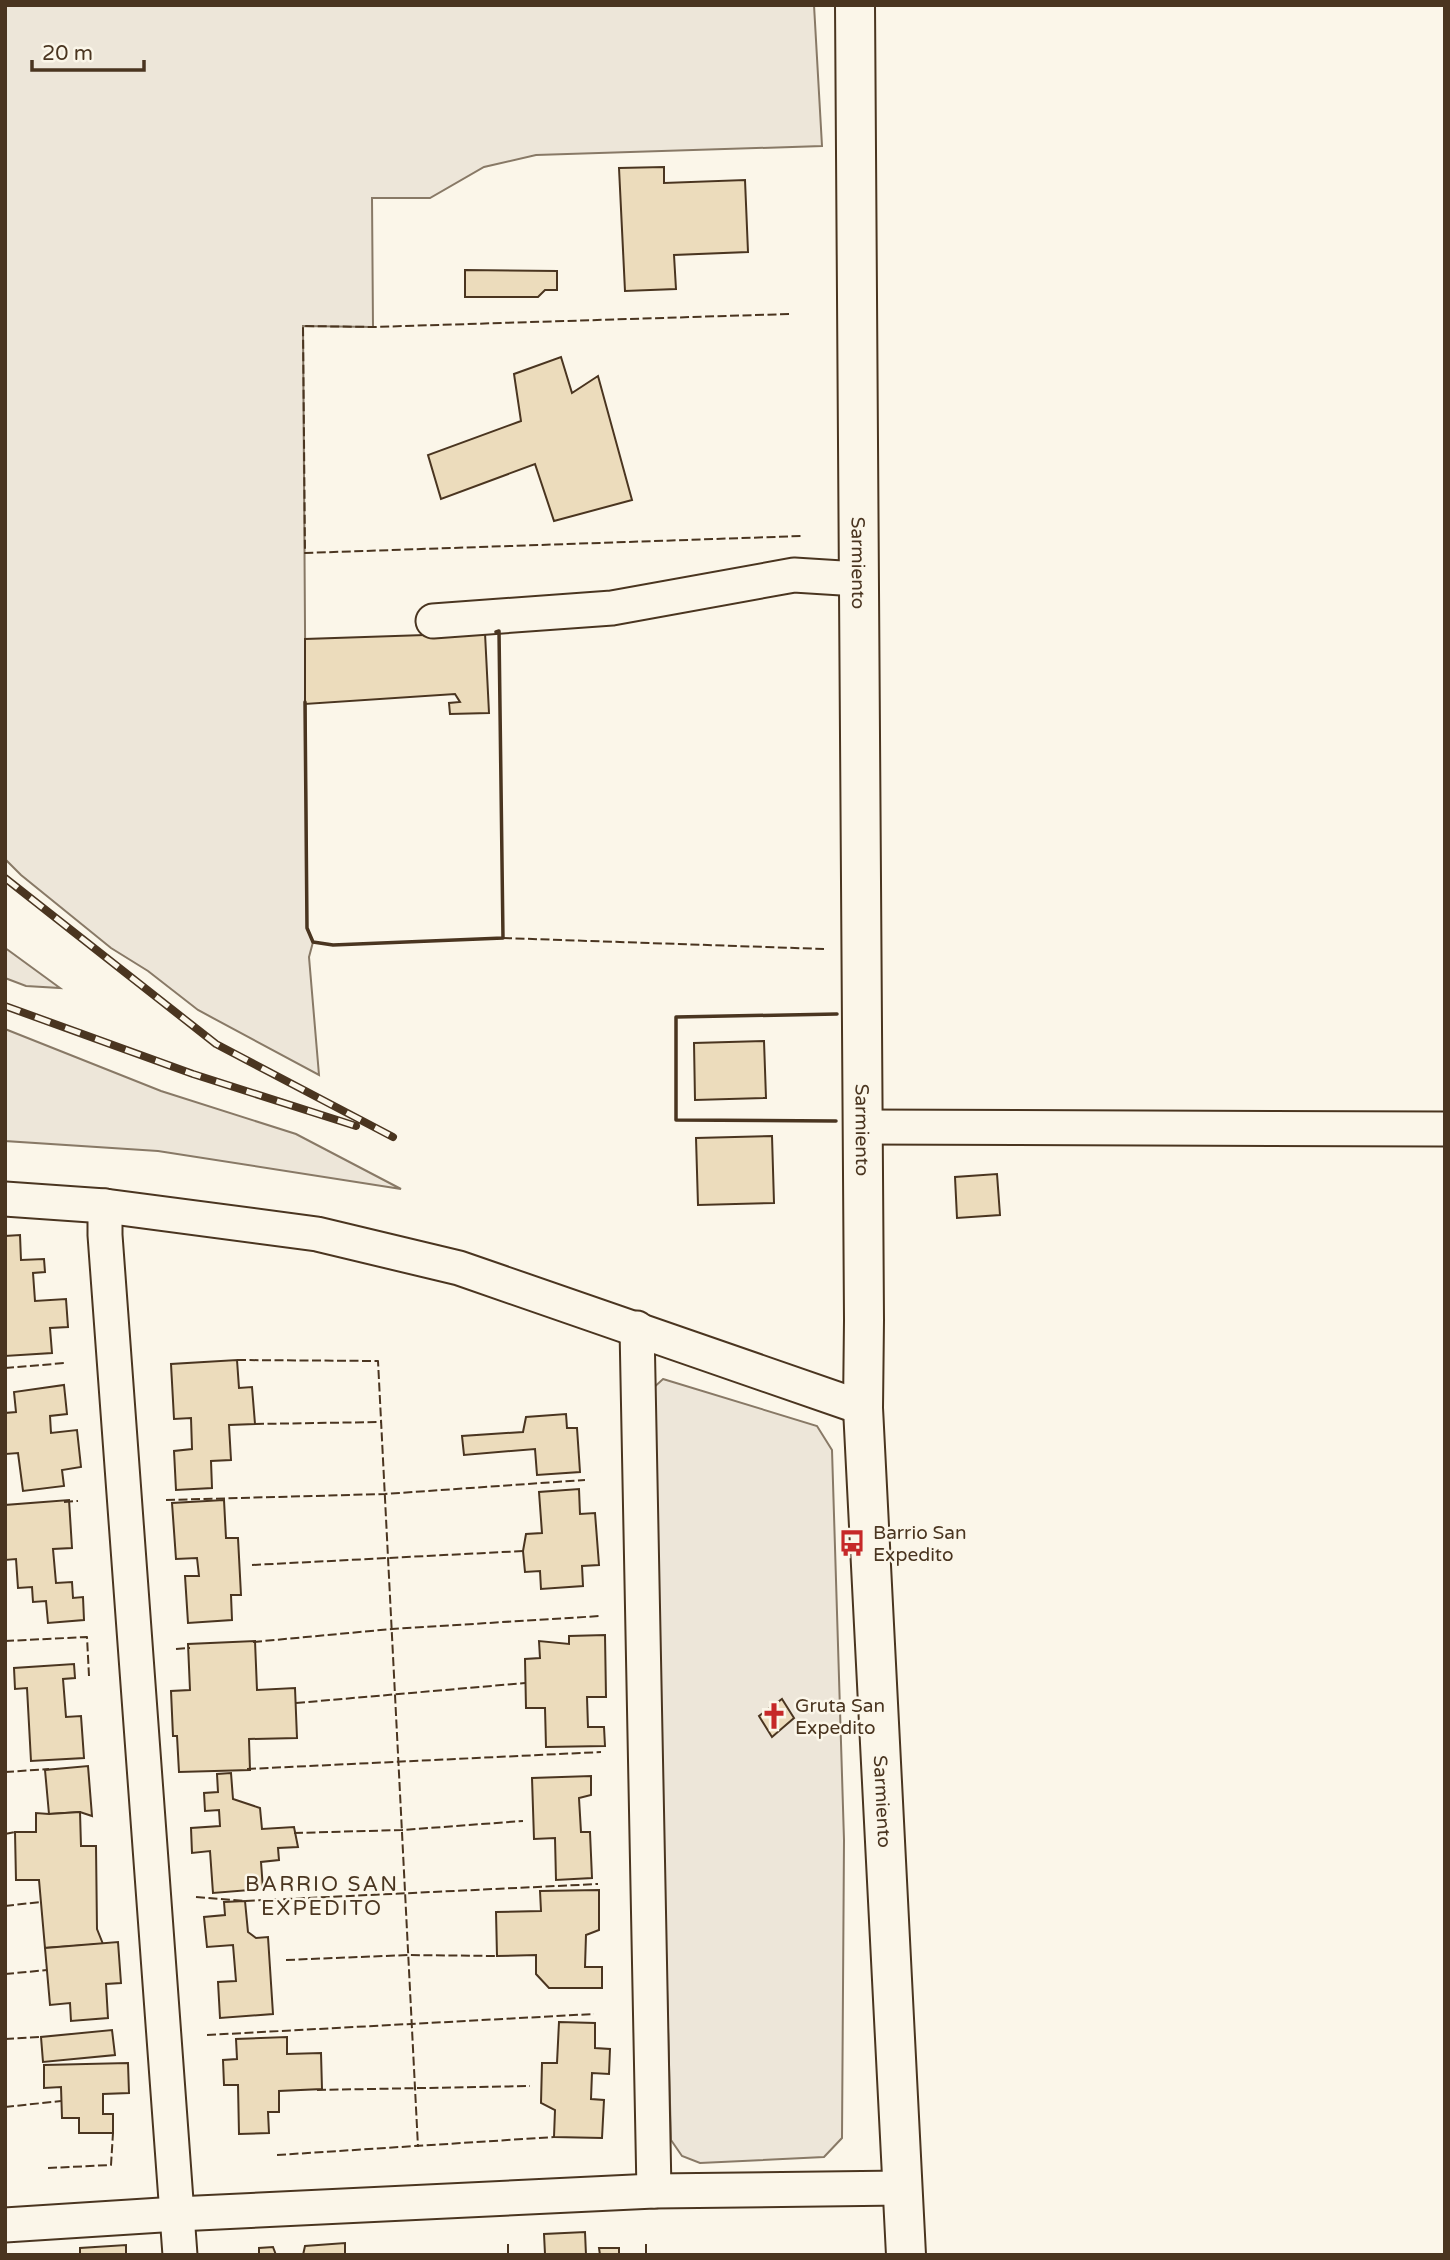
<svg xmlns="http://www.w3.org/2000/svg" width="1450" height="2260" font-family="'Varela Round',sans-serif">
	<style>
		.green { fill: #ede6d9; stroke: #887966; stroke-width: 2 }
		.building { fill: #ecdcbc; stroke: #4a3520; stroke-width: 2 }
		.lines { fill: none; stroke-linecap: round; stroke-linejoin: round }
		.street-casing { stroke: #4a3520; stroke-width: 37 }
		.secondary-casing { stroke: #4a3520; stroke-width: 42 }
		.street { stroke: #fbf6e9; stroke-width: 33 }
		.secondary { stroke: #fbf6e9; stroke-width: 38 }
		.rail-casing { stroke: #4a3520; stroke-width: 8 }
		.rail { stroke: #fbf6e9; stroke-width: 5; stroke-dasharray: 16; stroke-linecap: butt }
		.fence { stroke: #4a3520; stroke-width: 2; stroke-dasharray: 9 3.5; stroke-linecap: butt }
		.wall { stroke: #4a3520; stroke-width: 3.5 }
		.labels { text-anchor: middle; stroke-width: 5; stroke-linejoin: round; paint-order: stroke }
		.street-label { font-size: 19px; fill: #4a3520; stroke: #fbf6e9 }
		.poi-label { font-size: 19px; fill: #4a3520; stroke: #fbf6e9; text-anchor: start }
		.neighbourhood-label { font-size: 21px; letter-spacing: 2px; fill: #4a3520; stroke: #fbf6e9 }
	</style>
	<rect width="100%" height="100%" fill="#fbf6e9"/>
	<g class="green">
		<path d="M5 5H814L822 146 536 155 484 167 430 198H372L373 327 303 326 307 928 313 942 309 957 319 1075 198 1010 148 971 111 948 21 875 5 859Z"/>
		<path d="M5 948 8 950 60 988 26 986 5 978Z"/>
		<path d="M5 1029 161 1091 296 1134 401 1189 158 1151 5 1141Z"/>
		<path d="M663 1379 817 1426 832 1450 844 1840 842 2138 824 2157 700 2163 682 2156 671 2140 651 1390Z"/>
	</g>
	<g class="building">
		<path d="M664 167V183L745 180 748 252 674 255 676 289 625 291 619 168Z"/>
		<path d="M465 270 557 271V290H545L538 297H465Z"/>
		<path d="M561 357 572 393 598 376 632 500 554 521 535 464 441 499 428 455 521 421 514 374Z"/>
		<path d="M485 633 489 713 450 714 449 703 460 702 455 694 305 704V639Z"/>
		<path d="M764 1041 766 1098 695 1100 694 1043Z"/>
		<path d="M772 1136 774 1203 698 1205 696 1138Z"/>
		<path d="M997 1174 1000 1215 957 1218 955 1177Z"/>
		<path d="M20 1235 21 1260 44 1259 45 1272 33 1273 35 1301 66 1299 68 1327 50 1328 52 1353 5 1356V1236Z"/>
		<path d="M237 1360 239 1388 252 1387 255 1424 229 1425 231 1460 211 1461 212 1488 176 1490 174 1451 192 1449 191 1418 174 1419 171 1364Z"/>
		<path d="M64 1385 67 1414 50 1416 51 1433 77 1430 81 1467 62 1470 64 1486 23 1491 18 1453 6 1454 5 1413 16 1412 14 1392Z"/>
		<path d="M566 1414 567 1428H577L580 1472 537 1475 535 1449 464 1455 462 1436 523 1432 526 1417Z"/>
		<path d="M579 1489 580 1514 595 1513 599 1565 582 1566 583 1586 541 1589 540 1571 525 1572 523 1551 526 1534 542 1533 539 1492Z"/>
		<path d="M69 1500 72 1548 53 1549 56 1583 72 1582 73 1598 83 1597 84 1620 48 1623 46 1601 33 1602 32 1587 18 1588 16 1559 5 1560V1505Z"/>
		<path d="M224 1500 226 1538H238L241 1595H231L232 1620 188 1623 185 1576H199L197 1558 176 1559 172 1503Z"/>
		<path d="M605 1635 606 1697H587L588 1727H604L605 1746 546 1747 545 1708H526L525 1659 540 1658 539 1641 569 1644V1636Z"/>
		<path d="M255 1641 257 1690 295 1688 297 1738 249 1739 250 1770 179 1772 177 1736H173L171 1691 190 1690 188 1644Z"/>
		<path d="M74 1664 75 1678 63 1679 66 1717 81 1716 84 1758 31 1761 27 1688 15 1689 14 1668Z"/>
		<path d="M782 1699 794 1718 772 1737 759 1716Z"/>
		<path d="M88 1766 92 1816 80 1812 49 1814 45 1770Z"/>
		<path d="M231 1773 233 1799 260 1808 262 1829 294 1827 298 1847 278 1848 279 1860 261 1862 263 1889 213 1893 210 1851 192 1853 191 1828 220 1826 219 1810 205 1811 204 1793 218 1792 217 1774Z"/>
		<path d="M591 1776V1795L579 1798 581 1832H590L592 1878 556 1880 555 1838 534 1839 532 1778Z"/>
		<path d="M80 1812 81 1846H96L97 1929 103 1944 45 1948 39 1880H16L15 1832H36V1813L49 1814Z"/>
		<path d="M599 1890V1930L586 1935 585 1967H602V1988H549L536 1974V1955L497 1956 496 1912 541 1911 540 1891Z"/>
		<path d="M245 1901 248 1932 256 1938 268 1937 273 2014 220 2018 218 1982 236 1981 233 1945 207 1947 204 1917 225 1915 224 1902Z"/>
		<path d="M118 1942 121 1983 106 1984 108 2018 71 2021 70 2003 50 2005 45 1948Z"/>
		<path d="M559 2022 595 2023V2048L610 2049 609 2074 592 2073 591 2099 604 2100 602 2138 554 2137 555 2110 541 2103 542 2063H557Z"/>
		<path d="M112 2030 115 2055 43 2062 41 2037Z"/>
		<path d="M287 2037V2054L321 2053 322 2089 279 2091V2112H268L269 2133 239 2134 238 2085H224L223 2060 237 2059 236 2039Z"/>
		<path d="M128 2063 129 2093 103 2094V2114H113V2133H79V2118H62L61 2087 44 2088V2065Z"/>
		<path d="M585 2232 586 2255H534L545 2254 544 2234Z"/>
		<path d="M345 2243V2255H303L305 2246Z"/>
		<path d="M126 2245V2255H80V2248Z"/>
		<path d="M273 2247 276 2255H259V2248Z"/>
		<path d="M599 2248H619V2255H600Z"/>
	</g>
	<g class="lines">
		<defs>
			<g id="street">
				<path d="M433 621 612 608 794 575 858 579"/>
				<path d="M861 1127 1445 1129"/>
				<path d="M5 1199 105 1206 317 1234 459 1268 863 1408"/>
				<path d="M105 1206V1235L180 2255"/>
				<path d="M637 1328 654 2191"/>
				<path d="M5 2225 177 2214 654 2191 902 2188"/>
			</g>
			<g id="secondary">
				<path id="s1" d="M855 5 864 1320 863 1408 906 2255"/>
			</g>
		</defs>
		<use href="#street" class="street-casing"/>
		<use href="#secondary" class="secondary-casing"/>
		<use href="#street" class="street"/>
		<use href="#secondary" class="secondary"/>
		<defs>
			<g id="rail">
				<path d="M5 878 216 1044 393 1137"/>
				<path d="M5 1006 193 1074 356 1126"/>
			</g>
		</defs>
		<use href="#rail" class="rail-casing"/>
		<use href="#rail" class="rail"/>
		<g class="fence">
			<path d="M789 314 373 327 303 326 305 553 802 536"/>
			<path d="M503 938 824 949"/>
			<path d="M237 1360 378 1361 418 2147"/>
			<path d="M5 1368 65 1363"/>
			<path d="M255 1424 381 1422"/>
			<path d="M166 1500 385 1494 585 1480"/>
			<path d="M64 1502 78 1501"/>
			<path d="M252 1565 523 1551"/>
			<path d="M5 1641 87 1637 89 1676"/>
			<path d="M253 1642 392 1629 600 1616"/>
			<path d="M176 1649 190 1648"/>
			<path d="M296 1703 525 1683"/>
			<path d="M247 1769 601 1752"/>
			<path d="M5 1772 49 1769"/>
			<path d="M294 1833 402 1830 523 1821"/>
			<path d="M5 1834 15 1832"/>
			<path d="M196 1897 245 1901 598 1884"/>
			<path d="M5 1906 40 1902"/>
			<path d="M286 1960 408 1955 497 1956"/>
			<path d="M5 1974 47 1970"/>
			<path d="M207 2035 594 2014"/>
			<path d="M5 2039 41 2037"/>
			<path d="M317 2090 530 2086"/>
			<path d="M5 2107 61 2101"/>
			<path d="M277 2155 554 2137"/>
			<path d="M48 2168 111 2165 113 2133"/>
			<path d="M508 2244V2255"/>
			<path d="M646 2244V2255"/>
		</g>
		<g class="wall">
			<path d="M305 702 307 928 313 942 333 945 503 938 499 631 496 632"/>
			<path d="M836 1121 676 1120V1017L837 1014"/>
		</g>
	</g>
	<defs>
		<symbol id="bus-bare" viewBox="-9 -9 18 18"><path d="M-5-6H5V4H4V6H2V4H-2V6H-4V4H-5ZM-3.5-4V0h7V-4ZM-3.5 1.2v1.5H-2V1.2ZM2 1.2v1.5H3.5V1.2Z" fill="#c62828" stroke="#fbf6e9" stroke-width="2.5" paint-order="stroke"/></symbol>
		<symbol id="church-bare" viewBox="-9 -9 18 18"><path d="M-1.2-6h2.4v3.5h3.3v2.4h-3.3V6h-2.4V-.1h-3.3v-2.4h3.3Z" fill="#c62828" stroke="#fbf6e9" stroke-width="2.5" paint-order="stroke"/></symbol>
	</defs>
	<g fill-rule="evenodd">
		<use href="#bus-bare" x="833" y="1524" width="38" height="38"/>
		<use href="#church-bare" x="755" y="1697" width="38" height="38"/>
	</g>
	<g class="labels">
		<g class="street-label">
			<text dy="7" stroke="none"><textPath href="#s1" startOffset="558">Sarmiento</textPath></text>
			<text dy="7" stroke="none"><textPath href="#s1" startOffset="1125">Sarmiento</textPath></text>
			<text dy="7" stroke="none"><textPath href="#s1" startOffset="1797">Sarmiento</textPath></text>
		</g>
		<g class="poi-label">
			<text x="873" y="1539">Barrio San<tspan x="873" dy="22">Expedito</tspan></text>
			<text x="795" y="1712">Gruta San<tspan x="795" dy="22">Expedito</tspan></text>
		</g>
		<g class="neighbourhood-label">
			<text x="322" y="1891">BARRIO SAN<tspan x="322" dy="24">EXPEDITO</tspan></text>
		</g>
	</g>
	<rect width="1450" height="2260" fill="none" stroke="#4a3520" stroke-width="14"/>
	<path d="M32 60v10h112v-10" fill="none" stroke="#4a3520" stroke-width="3.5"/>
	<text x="42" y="60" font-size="21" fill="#4a3520" stroke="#fbf6e9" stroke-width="5" paint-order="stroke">20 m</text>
</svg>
